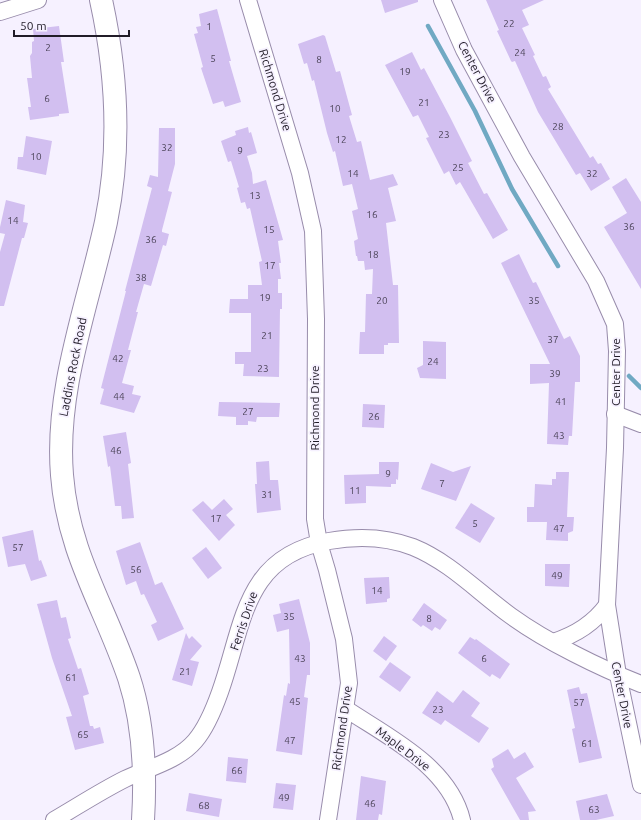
<svg xmlns="http://www.w3.org/2000/svg" width="641" height="820" font-family="Ubuntu,sans-serif">
	<style>
		.lines { fill: none; stroke-linecap: round; stroke-linejoin: round }
		.stream { stroke: #70a9c3; stroke-width: 4.5 }
		.building { fill: #d2bff0 }
		.street-casing { stroke: #988cab; stroke-width: 18 }
		.secondary-casing { stroke: #988cab; stroke-width: 24 }
		.street { stroke: #fff; stroke-width: 16 }
		.secondary { stroke: #fff; stroke-width: 22 }
		.labels { text-anchor: middle; stroke-width: 3.5; stroke-linejoin: round; paint-order: stroke }
		.number-label { font-size: 10px; fill: #4d455a }
		.street-label { font-size: 12px; fill: #211c28; stroke: #f6f1ff }
	</style>
	<rect width="100%" height="100%" fill="#f6f1ff"/>
	<g class="lines">
		<g class="stream">
			<path d="M428 26 475 111 512 189 558 266"/>
			<path d="M629 376 641 388"/>
		</g>
	</g>
	<g class="building">
		<path d="M381 0H418V2L385 13Z"/>
		<path d="M486 0H544L522 10 529 25 522 28 535 55 533 56 543 77 546 76 551 87 548 89 590 158 593 156 598 164 601 163 610 179 591 191 580 173 576 175 538 112 515 61 512 62 511 61 497 31 499 30Z"/>
		<path d="M217 9 231 61H229L241 102 225 107 223 101 213 104 201 68 203 67 194 34 198 33 196 27 201 26 199 14Z"/>
		<path d="M59 26 64 62H61L69 113 59 114V116L30 120 28 107H31L27 78H32L30 56 32 53V42L34 41 33 29Z"/>
		<path d="M323 35 325 36 336 72 340 71 352 115 349 116 357 142 361 141 370 180 393 174 398 185 388 188 396 221 386 223 393 285H398L399 343H388V345H384V354H359L360 332H365L366 294H372L373 269 365 270 364 261H358L357 256H356L354 241 358 239 352 211 358 209 352 184 343 186 335 151 333 152 327 133 314 80 312 81 307 63 304 64 298 44Z"/>
		<path d="M412 52 421 70 424 68 450 117 472 161 468 163 484 194 487 193 508 230 493 239 460 182 456 185 449 171 444 174 426 138 429 137 418 115 413 117 385 65Z"/>
		<path d="M248 127 249 133 251 132 257 153 247 156 252 173 253 184 266 180 283 240 278 241 281 263H279L281 279H278V293H282V309H280L279 377 243 376 244 364H235V352H251V313H229L230 299H248V285H262L259 262 262 261 250 208 247 209 245 202 241 203 237 188 239 187 231 161 228 162 221 141 236 135 235 131Z"/>
		<path d="M159 128H175V164L168 191 172 192 162 230V232L169 234 166 246 163 245 151 286 144 284 136 312H138L128 350H131L122 383 134 386 132 394 141 396 134 413 100 404 104 389 101 388 126 291H125L152 188 147 186 150 175 158 177Z"/>
		<path d="M26 136 52 141 46 175 17 169 18 157H23Z"/>
		<path d="M626 178 641 202V289L604 227 627 213 612 187Z"/>
		<path d="M6 200 25 205 23 222 28 223 24 238H22L4 306H0V252L5 234 0 233V227Z"/>
		<path d="M519 254 533 283 536 282 564 339 570 336 580 356V382H575L572 436H569L568 445 547 444 549 383 530 384V364H550L501 263Z"/>
		<path d="M423 341 446 342V379L420 378 417 368 423 365Z"/>
		<path d="M219 402 280 403 279 417H257L256 422 248 421V425H236V417L218 416Z"/>
		<path d="M363 404 385 405 384 428 362 427Z"/>
		<path d="M126 432 131 463 128 464 134 518 122 519 121 506H115L110 466 108 467 103 436Z"/>
		<path d="M269 461 270 480H278L281 510 257 513 255 484H257L256 462Z"/>
		<path d="M379 462H399L398 480 396 479V484H391V487L366 486V503L345 504 344 475 379 474Z"/>
		<path d="M431 463 453 472 471 466 456 501 421 489Z"/>
		<path d="M556 472H569L567 517H574L573 531 568 533V541L546 540 547 522H527V507H534L535 484 552 485V479H556Z"/>
		<path d="M224 499 233 509 226 515 235 525 219 541 192 510 203 501 212 510Z"/>
		<path d="M471 503 495 518 480 543 455 528Z"/>
		<path d="M33 530 39 561 41 560 47 576 31 581 25 564 8 567 2 537Z"/>
		<path d="M140 542 155 585 162 582 184 629 158 641 151 625 157 622 144 594 141 595 136 581 126 585 116 551Z"/>
		<path d="M206 547 222 568 208 579 192 558Z"/>
		<path d="M545 564H570L569 587 545 586Z"/>
		<path d="M389 577 390 598 387 599V602L366 604 364 578Z"/>
		<path d="M299 599 310 643V675H307L304 697 308 698 302 755 276 751 284 695 286 696 288 683 290 684 289 629 277 632 273 615 281 613 279 604Z"/>
		<path d="M57 600 61 618 66 617 71 638 68 639 78 669 81 668 89 694 83 696 90 726H93L94 729 100 727 104 743 75 750 66 717 72 716 52 658 37 604Z"/>
		<path d="M424 603 447 620 440 630 435 627 432 631 423 625 421 627 412 620Z"/>
		<path d="M186 633 189 639 192 636 202 646 190 660 199 662 192 686 172 680Z"/>
		<path d="M384 636 397 646 386 661 373 651Z"/>
		<path d="M470 637 475 640 476 639 510 664 500 679 492 674 490 677 458 653Z"/>
		<path d="M390 662 411 677 400 692 379 677Z"/>
		<path d="M579 687 581 694 587 693 602 758 579 763 572 729 575 728 567 690Z"/>
		<path d="M463 690 480 703 471 716 489 728 479 743 445 720 441 725 422 713 437 691 453 703Z"/>
		<path d="M508 749 514 759 525 752 534 767 516 778 536 811 528 812 529 820H520L491 769 494 767 492 759Z"/>
		<path d="M228 757 248 759 246 783 226 781Z"/>
		<path d="M361 776 386 781 382 815 379 814 378 820H356Z"/>
		<path d="M276 783 296 785 293 810 273 808Z"/>
		<path d="M189 793 222 799 219 817 186 811Z"/>
		<path d="M607 794 614 816 596 820H580L576 801Z"/>
	</g>
	<g class="lines">
		<defs>
			<g id="street">
				<path d="M248 0 300 173 313 231 316 319 315 519 319 543 327 570 344 639 349 683 328 820"/>
				<path d="M442 0 464 50 522 157 596 281 615 324 617 351 615 448 607 605 618 675 641 785"/>
				<path d="M0 12 38 0"/>
				<path d="M615 414 641 424"/>
				<path d="M553 642C575 635 594 623 607 605"/>
				<path d="M346 709C388 737 449 766 462 820"/>
				<path d="M54 820C78 806 101 791 125 779 148 768 178 761 195 741 207 727 214 709 220 692 244 625 243 556 329 541 357 536 387 537 413 547 450 562 479 593 511 616 547 642 600 668 641 684"/>
			</g>
			<path id="secondary" d="M101 0C117 73 121 149 106 222 88 305 55 389 62 475 68 553 105 607 129 678 144 724 146 772 143 820"/>
		</defs>
		<use href="#street" class="street-casing"/>
		<use href="#secondary" class="secondary-casing"/>
		<use href="#street" class="street"/>
		<use href="#secondary" class="secondary"/>
	</g>
	<g class="labels">
		<g class="number-label">
			<text x="509" y="27">22</text>
			<text x="209" y="30">1</text>
			<text x="48" y="51">2</text>
			<text x="520" y="56">24</text>
			<text x="213" y="62">5</text>
			<text x="319" y="63">8</text>
			<text x="405" y="75">19</text>
			<text x="47" y="102">6</text>
			<text x="424" y="106">21</text>
			<text x="335" y="112">10</text>
			<text x="558" y="130">28</text>
			<text x="444" y="138">23</text>
			<text x="341" y="143">12</text>
			<text x="167" y="151">32</text>
			<text x="240" y="154">9</text>
			<text x="36" y="160">10</text>
			<text x="458" y="171">25</text>
			<text x="353" y="177">14</text>
			<text x="592" y="177">32</text>
			<text x="255" y="199">13</text>
			<text x="372" y="218">16</text>
			<text x="13" y="224">14</text>
			<text x="629" y="230">36</text>
			<text x="269" y="233">15</text>
			<text x="151" y="243">36</text>
			<text x="373" y="258">18</text>
			<text x="270" y="269">17</text>
			<text x="141" y="281">38</text>
			<text x="265" y="301">19</text>
			<text x="382" y="304">20</text>
			<text x="534" y="304">35</text>
			<text x="267" y="339">21</text>
			<text x="553" y="343">37</text>
			<text x="118" y="362">42</text>
			<text x="433" y="365">24</text>
			<text x="263" y="372">23</text>
			<text x="555" y="377">39</text>
			<text x="119" y="400">44</text>
			<text x="561" y="405">41</text>
			<text x="248" y="415">27</text>
			<text x="374" y="420">26</text>
			<text x="559" y="439">43</text>
			<text x="116" y="454">46</text>
			<text x="388" y="477">9</text>
			<text x="442" y="487">7</text>
			<text x="355" y="494">11</text>
			<text x="267" y="498">31</text>
			<text x="216" y="522">17</text>
			<text x="475" y="527">5</text>
			<text x="559" y="532">47</text>
			<text x="18" y="551">57</text>
			<text x="136" y="573">56</text>
			<text x="557" y="579">49</text>
			<text x="377" y="594">14</text>
			<text x="289" y="620">35</text>
			<text x="429" y="622">8</text>
			<text x="300" y="662">43</text>
			<text x="484" y="662">6</text>
			<text x="185" y="675">21</text>
			<text x="71" y="681">61</text>
			<text x="295" y="705">45</text>
			<text x="579" y="706">57</text>
			<text x="438" y="713">23</text>
			<text x="83" y="738">65</text>
			<text x="290" y="744">47</text>
			<text x="587" y="747">61</text>
			<text x="237" y="774">66</text>
			<text x="284" y="801">49</text>
			<text x="370" y="807">46</text>
			<text x="204" y="809">68</text>
			<text x="594" y="813">63</text>
		</g>
		<g class="street-label">
			<text transform="translate(477 72) rotate(62)" y="4">Center Drive</text>
			<text transform="translate(275 90) rotate(73)" y="4">Richmond Drive</text>
			<text transform="translate(73 367) rotate(-79)" y="4">Laddins Rock Road</text>
			<text transform="translate(616 372) rotate(-90)" y="4">Center Drive</text>
			<text transform="translate(315 408) rotate(-90)" y="4">Richmond Drive</text>
			<text transform="translate(244 621) rotate(-71)" y="4">Ferris Drive</text>
			<text transform="translate(622 695) rotate(79)" y="4">Center Drive</text>
			<text transform="translate(342 728) rotate(-82)" y="4">Richmond Drive</text>
			<text transform="translate(403 749) rotate(37)" y="4">Maple Drive</text>
		</g>
	</g>
	<path d="M14 30v6h115v-6" fill="none" stroke="#211c28" stroke-width="2"/>
	<text x="20" y="30" font-size="12" fill="#211c28" stroke="#f6f1ff" stroke-width="3" paint-order="stroke">50 m</text>
</svg>
